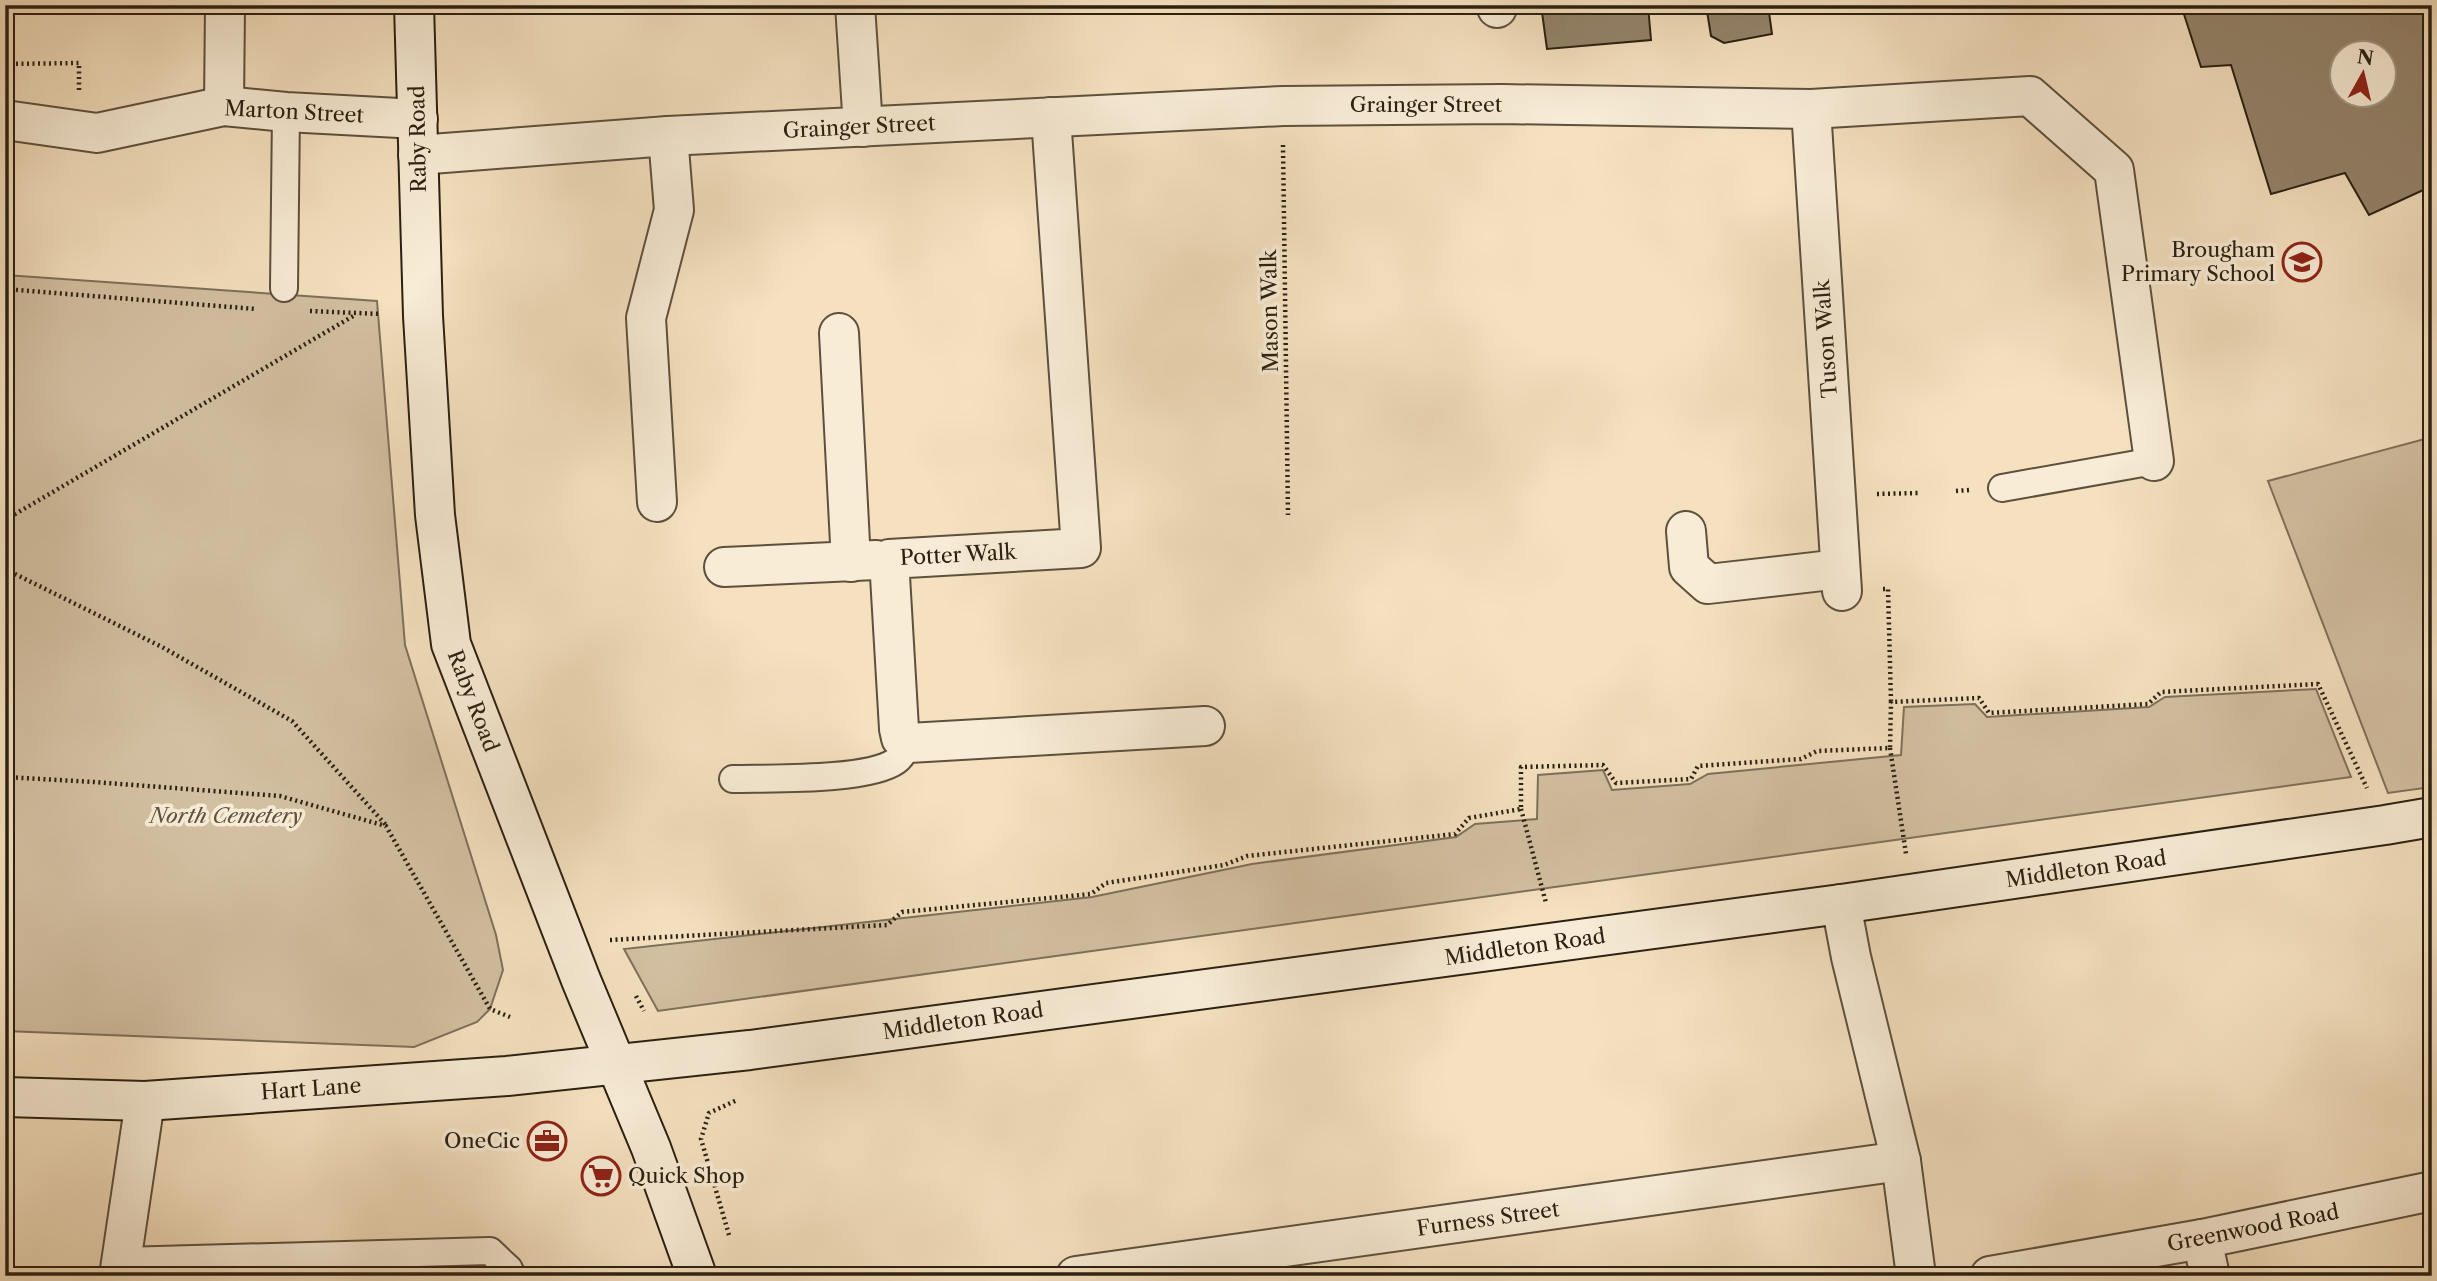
<svg xmlns="http://www.w3.org/2000/svg" width="2437" height="1281" font-family="'Libre Caslon Text',serif">
	<style>
		.green { fill: #d3c0a2; stroke: #7f705a; stroke-width: 2 }
		.building { fill: #94846c; stroke: #2b2011; stroke-width: 2; fill-rule: evenodd }
		.lines { fill: none; stroke-linecap: round; stroke-linejoin: round }
		.lane-casing { stroke: #5e503d; stroke-width: 30 }
		.street-casing { stroke: #5e503d; stroke-width: 42 }
		.secondary-casing { stroke: #2b2011; stroke-width: 42 }
		.path { stroke: #2b2011; stroke-width: 4.5; stroke-dasharray: 2 3.5; stroke-linecap: butt }
		.lane { stroke: #f8ecd6; stroke-width: 26 }
		.street { stroke: #f8ecd6; stroke-width: 38 }
		.secondary { stroke: #f8ecd6; stroke-width: 38 }
		.labels { text-anchor: middle; stroke-width: 7; stroke-linejoin: round; paint-order: stroke }
		.street-label { font-size: 21px; fill: #2b2011; stroke: #f8ecd6 }
		.poi-label { font-size: 21px; fill: #2b2011; stroke: #f8ecd6; text-anchor: end }
		.park-label { font-size: 21px; font-style: italic; fill: #5d503c; stroke: #f8ecd6 }
	</style>
	<rect width="100%" height="100%" fill="#f5e1c0"/>
	<filter id="stains"><feTurbulence type="fractalNoise" baseFrequency=".00286" numOctaves="4"/><feColorMatrix values="0 0 0 0 .2 0 0 0 0 .09 0 0 0 0 .02 0 0 0 .5 -.17"/></filter>
	<radialGradient id="worn" r=".72"><stop offset=".6" stop-color="#630" stop-opacity="0"/><stop offset="1" stop-color="#630" stop-opacity=".3"/></radialGradient>
	<g class="green">
		<path d="M5 275 377 301 405 645 496 935 503 970 490 1009 477 1022 414 1047 5 1031Z"/>
		<path d="M2432 437V787L2388 793 2268 481Z"/>
		<path d="M2316 689 2351 777 658 1011 624 949 1092 897 1252 864 1456 837 1475 824 1537 819 1538 775 1603 770 1612 790 1690 784 1708 774 1901 755 1904 707 1975 704 1987 717 2149 707 2165 697Z"/>
	</g>
	<g class="building">
		<path d="M1541 5H1648L1651 40 1547 49Z"/>
		<path d="M1706 5H1768L1772 34 1724 43 1711 36Z"/>
		<path d="M2181 5H2432V186L2369 215 2345 173 2271 194 2231 65 2201 67ZM2342 52H2384V94H2342Z"/>
	</g>
	<g class="lines">
		<defs>
			<g id="lane">
				<path d="M284 288 286 112"/>
				<path d="M2002 488 2154 461"/>
				<path d="M733 779C771 778 868 781 896 761 902 757 906 749 909 743"/>
				<path d="M122 1261 490 1251 509 1269 512 1276"/>
			</g>
			<g id="street">
				<path d="M855 5 863 127"/>
				<path d="M1497 5V8"/>
				<path d="M224 106 225 5"/>
				<path d="M1811 109 1842 591"/>
				<path d="M1051 117 1081 548 889 559 899 729 901 738 909 743 1205 726"/>
				<path d="M5 120 97 133 224 106 286 112 418 119"/>
				<path d="M418 155 668 136 1283 106 1502 104 1811 109 2030 96 2114 170 2154 461"/>
				<path d="M839 333 851 562"/>
				<path d="M657 502 646 318 674 210 668 136"/>
				<path d="M1686 531 1689 567 1708 584 1840 569"/>
				<path d="M724 567 876 560"/>
				<path d="M1841 904 1851 957 1901 1161 1916 1276"/>
				<path d="M2202 1239 2210 1276"/>
				<path d="M119 1276 145 1101"/>
				<path d="M1076 1276 1901 1161"/>
				<path d="M1990 1276 2202 1239 2432 1191"/>
			</g>
			<g id="secondary">
				<path d="M414 5 423 316 435 515 451 644 581 980 651 1148 697 1276"/>
				<path d="M5 1097 145 1101 507 1076 750 1050 1841 904 2385 825 2432 817"/>
			</g>
		</defs>
		<use href="#lane" class="lane-casing"/>
		<use href="#street" class="street-casing"/>
		<use href="#secondary" class="secondary-casing"/>
		<g class="path">
			<path d="M5 64 79 63V90"/>
			<path d="M1283 145 1288 515"/>
			<path d="M5 289 256 309"/>
			<path d="M310 311 381 314"/>
			<path d="M1956 491 1969 490"/>
			<path d="M1877 494 1919 493"/>
			<path d="M5 520 355 315"/>
			<path d="M5 569 162 647 292 721 386 825"/>
			<path d="M1883 589H1888L1891 702"/>
			<path d="M1890 748 1906 854"/>
			<path d="M5 777 94 782 280 796 386 826 490 1009 510 1017"/>
			<path d="M1521 809 1546 903"/>
			<path d="M610 940 887 925 902 912 1091 894 1106 883 1224 865 1247 856 1455 834 1469 818 1521 809V767L1603 765 1616 783 1691 779 1698 766 1801 759 1817 751 1890 748 1891 702 1979 698 1989 713 2148 704 2161 692 2318 684 2367 788"/>
			<path d="M636 996 644 1011"/>
			<path d="M729 1235 701 1139 709 1113 737 1100"/>
		</g>
		<use href="#lane" class="lane"/>
		<use href="#street" class="street"/>
		<use href="#secondary" class="secondary"/>
	</g>
	<defs>
		<symbol id="school-ring" viewBox="-11 -11 22 22"><circle r="9.5" fill="#f8ecd6" stroke="#8f2418" stroke-width="1.5"/><path d="M0-5L7-2L0 1L-7-2ZM-4 1L0 2.5L4 1V4Q0 6-4 4Z" fill="#8f2418"/></symbol>
		<symbol id="office-ring" viewBox="-11 -11 22 22"><circle r="9.5" fill="#f8ecd6" stroke="#8f2418" stroke-width="1.5"/><path d="M-6-3h4V-5.5h4V-3h4V5H-6ZM-1-4.5V-3h2v-1.5ZM-6 0V1H6V0Z" fill="#8f2418"/></symbol>
		<symbol id="supermarket-ring" viewBox="-11 -11 22 22"><circle r="9.5" fill="#f8ecd6" stroke="#8f2418" stroke-width="1.5"/><path d="M-6-5.5h2.5l.6 2H6L4.5 2H-2.5L-4.4-4H-6ZM-1.5 3.2a1.3 1.3 0 1 0 .1 0ZM3 3.2a1.3 1.3 0 1 0 .1 0Z" fill="#8f2418"/></symbol>
	</defs>
	<g fill-rule="evenodd">
		<use href="#school-ring" x="2280" y="240" width="44" height="44"/>
		<use href="#office-ring" x="525" y="1119" width="44" height="44"/>
		<use href="#supermarket-ring" x="579" y="1154" width="44" height="44"/>
	</g>
	<g class="labels">
		<g class="street-label">
			<text x="1426" y="112">Grainger Street</text>
			<text transform="translate(294 112) rotate(3)" y="7">Marton Street</text>
			<text transform="translate(859 127) rotate(-3)" y="7">Grainger Street</text>
			<text transform="translate(418 139) rotate(-91)" y="7">Raby Road</text>
			<text transform="translate(1270 311) rotate(-91)" y="7">Mason Walk</text>
			<text transform="translate(1826 339) rotate(-94)" y="7">Tuson Walk</text>
			<text transform="translate(958 555) rotate(-3)" y="7">Potter Walk</text>
			<text transform="translate(473 701) rotate(69)" y="7">Raby Road</text>
			<text transform="translate(2086 869) rotate(-8)" y="7">Middleton Road</text>
			<text transform="translate(1525 947) rotate(-8)" y="7">Middleton Road</text>
			<text transform="translate(963 1021) rotate(-8)" y="7">Middleton Road</text>
			<text transform="translate(311 1089) rotate(-4)" y="7">Hart Lane</text>
			<text transform="translate(1488 1219) rotate(-8)" y="7">Furness Street</text>
			<text transform="translate(2253 1228) rotate(-11)" y="7">Greenwood Road</text>
		</g>
		<g class="poi-label">
			<text x="2275" y="257">Brougham<tspan x="2275" dy="24">Primary School</tspan></text>
			<text x="520" y="1148">OneCic</text>
			<text x="628" y="1183" text-anchor="start">Quick Shop</text>
		</g>
		<g class="park-label">
			<text x="226" y="823">North Cemetery</text>
		</g>
	</g>
	<rect width="2437" height="1281" fill="none" stroke="#f5e1c0" stroke-width="28"/>
	<rect x="7" y="7" width="2423" height="1267" fill="none" stroke="#2b2011" stroke-width="3.5"/>
	<rect x="14" y="14" width="2409" height="1253" fill="none" stroke="#2b2011" stroke-width="2"/>
	<g transform="translate(2363 74) rotate(8)"><circle r="33" fill="#f8ecd6" stroke="#a69a87" stroke-width="2"/>
	<path d="M0-5L12 26L0 18L-12 26Z" fill="#8f2418"/>
	<text y="-10" font-size="19" font-weight="bold" text-anchor="middle" fill="#2b2011">N</text>
	</g>
	<rect width="100%" height="100%" filter="url(#stains)"/>
	<rect width="100%" height="100%" fill="url(#worn)"/>
</svg>
